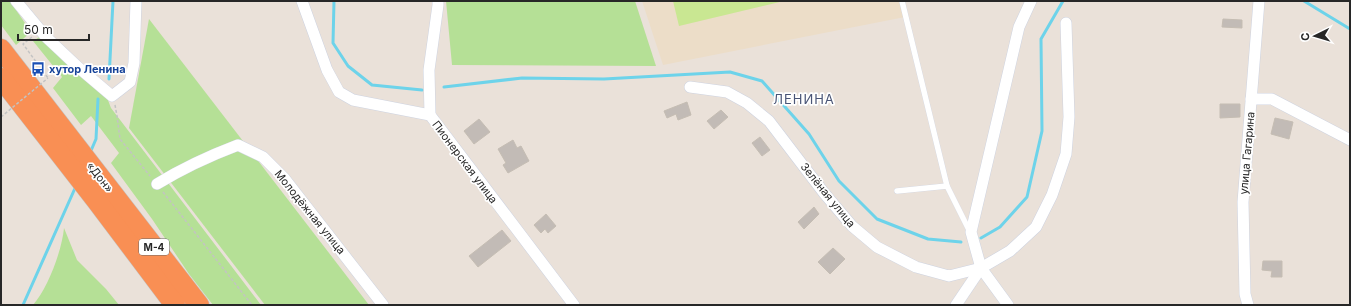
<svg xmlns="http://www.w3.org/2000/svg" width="1351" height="306" font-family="Inter,sans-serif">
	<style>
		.education { fill: #ecddc8 }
		.green { fill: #b5e096 }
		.pitch { fill: #c9e792 }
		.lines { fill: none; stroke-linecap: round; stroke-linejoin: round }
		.stream { stroke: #6dd3ea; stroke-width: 3 }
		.building { fill: #c2bbb6; stroke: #c5bdb3 }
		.lane-casing { stroke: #ced3e0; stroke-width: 6 }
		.street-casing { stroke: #ced3e0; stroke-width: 12 }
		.highway-casing { stroke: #c3c3c3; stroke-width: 21 }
		.path { stroke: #c3c3c3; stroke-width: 1.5; stroke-dasharray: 3 2; stroke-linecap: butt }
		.lane { stroke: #fff; stroke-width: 5.5 }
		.street { stroke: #fff; stroke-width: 11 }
		.highway { stroke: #f98f54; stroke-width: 20 }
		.path-bridge { stroke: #c3c3c3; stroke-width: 1.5; stroke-dasharray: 3 2; stroke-linecap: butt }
		.labels { text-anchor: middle; stroke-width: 3.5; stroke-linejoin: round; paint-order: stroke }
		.shield { fill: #fff; stroke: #686868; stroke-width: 1 }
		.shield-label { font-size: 10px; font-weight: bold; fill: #272727 }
		.transit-label { font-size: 11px; font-weight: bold; fill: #164399; stroke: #fff; text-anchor: start }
		.street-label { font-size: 11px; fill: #272727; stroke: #fff }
		.quarter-label { font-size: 13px; letter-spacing: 1px; fill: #4a5576; stroke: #fff }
	</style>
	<rect width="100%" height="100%" fill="#eae1d9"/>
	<path class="education" d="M642 1H901L905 17 663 65Z"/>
	<g class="green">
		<path d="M1 1H10L31 32 16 45 1 25Z"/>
		<path d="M446 1H635L656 66 452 65Z"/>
		<path d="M149 19 369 305H265L129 128Z"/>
		<path d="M41 36 106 95 111 108 261 305H213L189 274 152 219 111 163 119 153 91 116 81 125 53 88 62 77 33 41Z"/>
		<path d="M64 228 77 260 106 289 119 305H33C48 288 62 250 64 228Z"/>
	</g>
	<path class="pitch" d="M673 1H784L679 26Z"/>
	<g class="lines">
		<g class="stream">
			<path d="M334 1 333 43 348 66 372 85 422 90"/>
			<path d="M1304 1 1350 29"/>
			<path d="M109 79 113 1"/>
			<path d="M444 87 522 78 604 79 730 72 762 81 809 134 839 181 877 219 928 239 961 242"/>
			<path d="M90 153 96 139 98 99"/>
			<path d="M981 238 1000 227 1027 197 1042 131 1041 39 1063 1"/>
			<path d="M23 305 76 186"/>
		</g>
	</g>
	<g class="building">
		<path d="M1223 19 1242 20V28L1222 27Z"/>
		<path d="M687 102 691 115 678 120 676 114 667 118 664 111Z"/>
		<path d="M1220 104H1240V117L1220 118Z"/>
		<path d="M721 110 728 117 714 129 707 121Z"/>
		<path d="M1275 118 1293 122 1289 139 1271 134Z"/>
		<path d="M479 119 490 132 474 144 464 131Z"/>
		<path d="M760 137 770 150 762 156 752 143Z"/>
		<path d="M513 140 517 148 521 146 529 161 508 173 503 165 506 163 498 149Z"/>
		<path d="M814 207 819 214 804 229 798 222Z"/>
		<path d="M546 214 556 226 548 233 545 229 541 233 534 225Z"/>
		<path d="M502 230 511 241 478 267 469 256Z"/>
		<path d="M833 248 845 259 830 274 818 262Z"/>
		<path d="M1263 261H1282V277H1271L1272 271 1262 270Z"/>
	</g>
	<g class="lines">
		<defs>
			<g id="lane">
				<path d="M902 1 947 186 970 232"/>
				<path d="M897 191 947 186"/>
			</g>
			<g id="street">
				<path d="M16 1 46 37 79 68 112 96 130 82 134 63 136 1"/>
				<path d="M302 1 327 70 339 92 353 100 430 115 574 305"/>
				<path d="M690 87 727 92 747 103 769 121 824 193 852 226 877 247 916 267 949 276 981 268 1010 251 1036 227 1052 195 1066 154 1069 117 1066 23"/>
				<path d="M1251 99H1272L1350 140"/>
				<path d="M430 115 429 70 438 5V1"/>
				<path d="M157 184C183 168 209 156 238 145L263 157 284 178 383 305"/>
				<path d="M956 305 981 268"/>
				<path d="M1008 305 981 268 971 232 1019 27 1031 1"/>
				<path d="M1248 305 1245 294 1243 202 1259 1"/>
			</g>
			<g id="highway">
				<path d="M1 49 199 305"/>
				<path d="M1 78 96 200 175 305"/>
			</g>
		</defs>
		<use href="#lane" class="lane-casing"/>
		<use href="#street" class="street-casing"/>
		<use href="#highway" class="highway-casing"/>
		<g class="path">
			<path d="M32 37 23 44 48 78"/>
			<path d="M115 105 117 116 120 139 150 176"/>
			<path d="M163 192 252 305"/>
		</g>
		<use href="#lane" class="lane"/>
		<use href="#street" class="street"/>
		<use href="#highway" class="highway"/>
		<path class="path-bridge" d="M1 117 48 78"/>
	</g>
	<defs>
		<symbol id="bus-bare" viewBox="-9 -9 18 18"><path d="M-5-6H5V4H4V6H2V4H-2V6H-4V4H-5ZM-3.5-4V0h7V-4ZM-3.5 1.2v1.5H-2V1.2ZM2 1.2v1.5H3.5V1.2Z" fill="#1a4fb4" stroke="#fff" stroke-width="2.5" paint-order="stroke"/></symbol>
	</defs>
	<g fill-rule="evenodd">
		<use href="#bus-bare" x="28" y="59" width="20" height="20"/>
	</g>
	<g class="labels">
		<rect class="shield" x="139" y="239" width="30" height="16" rx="3"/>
		<g class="shield-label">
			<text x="154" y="251">М-4</text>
		</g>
		<g class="transit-label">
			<text x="49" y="73">хутор Ленина</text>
		</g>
		<g class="street-label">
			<text transform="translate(1247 153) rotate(-85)" y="4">улица Гагарина</text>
			<text transform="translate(465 162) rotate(53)" y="4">Пионерская улица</text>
			<text transform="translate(100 177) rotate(52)" y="4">«Дон»</text>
			<text transform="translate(828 195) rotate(51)" y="4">Зелёная улица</text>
			<text transform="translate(310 212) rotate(51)" y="4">Молодёжная улица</text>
		</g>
		<g class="quarter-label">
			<text x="804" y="104">ЛЕНИНА</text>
		</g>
	</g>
	<rect width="1351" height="306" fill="none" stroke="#272727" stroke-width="4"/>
	<g transform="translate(1315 36) rotate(265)" stroke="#ffffff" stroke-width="3" paint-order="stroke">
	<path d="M0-3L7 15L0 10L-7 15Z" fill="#272727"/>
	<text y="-6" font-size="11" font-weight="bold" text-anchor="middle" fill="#272727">С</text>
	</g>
	<path d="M18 34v6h71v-6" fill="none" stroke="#272727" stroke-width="2"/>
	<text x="24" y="34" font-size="12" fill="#272727" stroke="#ffffff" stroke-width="3" paint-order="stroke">50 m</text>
</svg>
